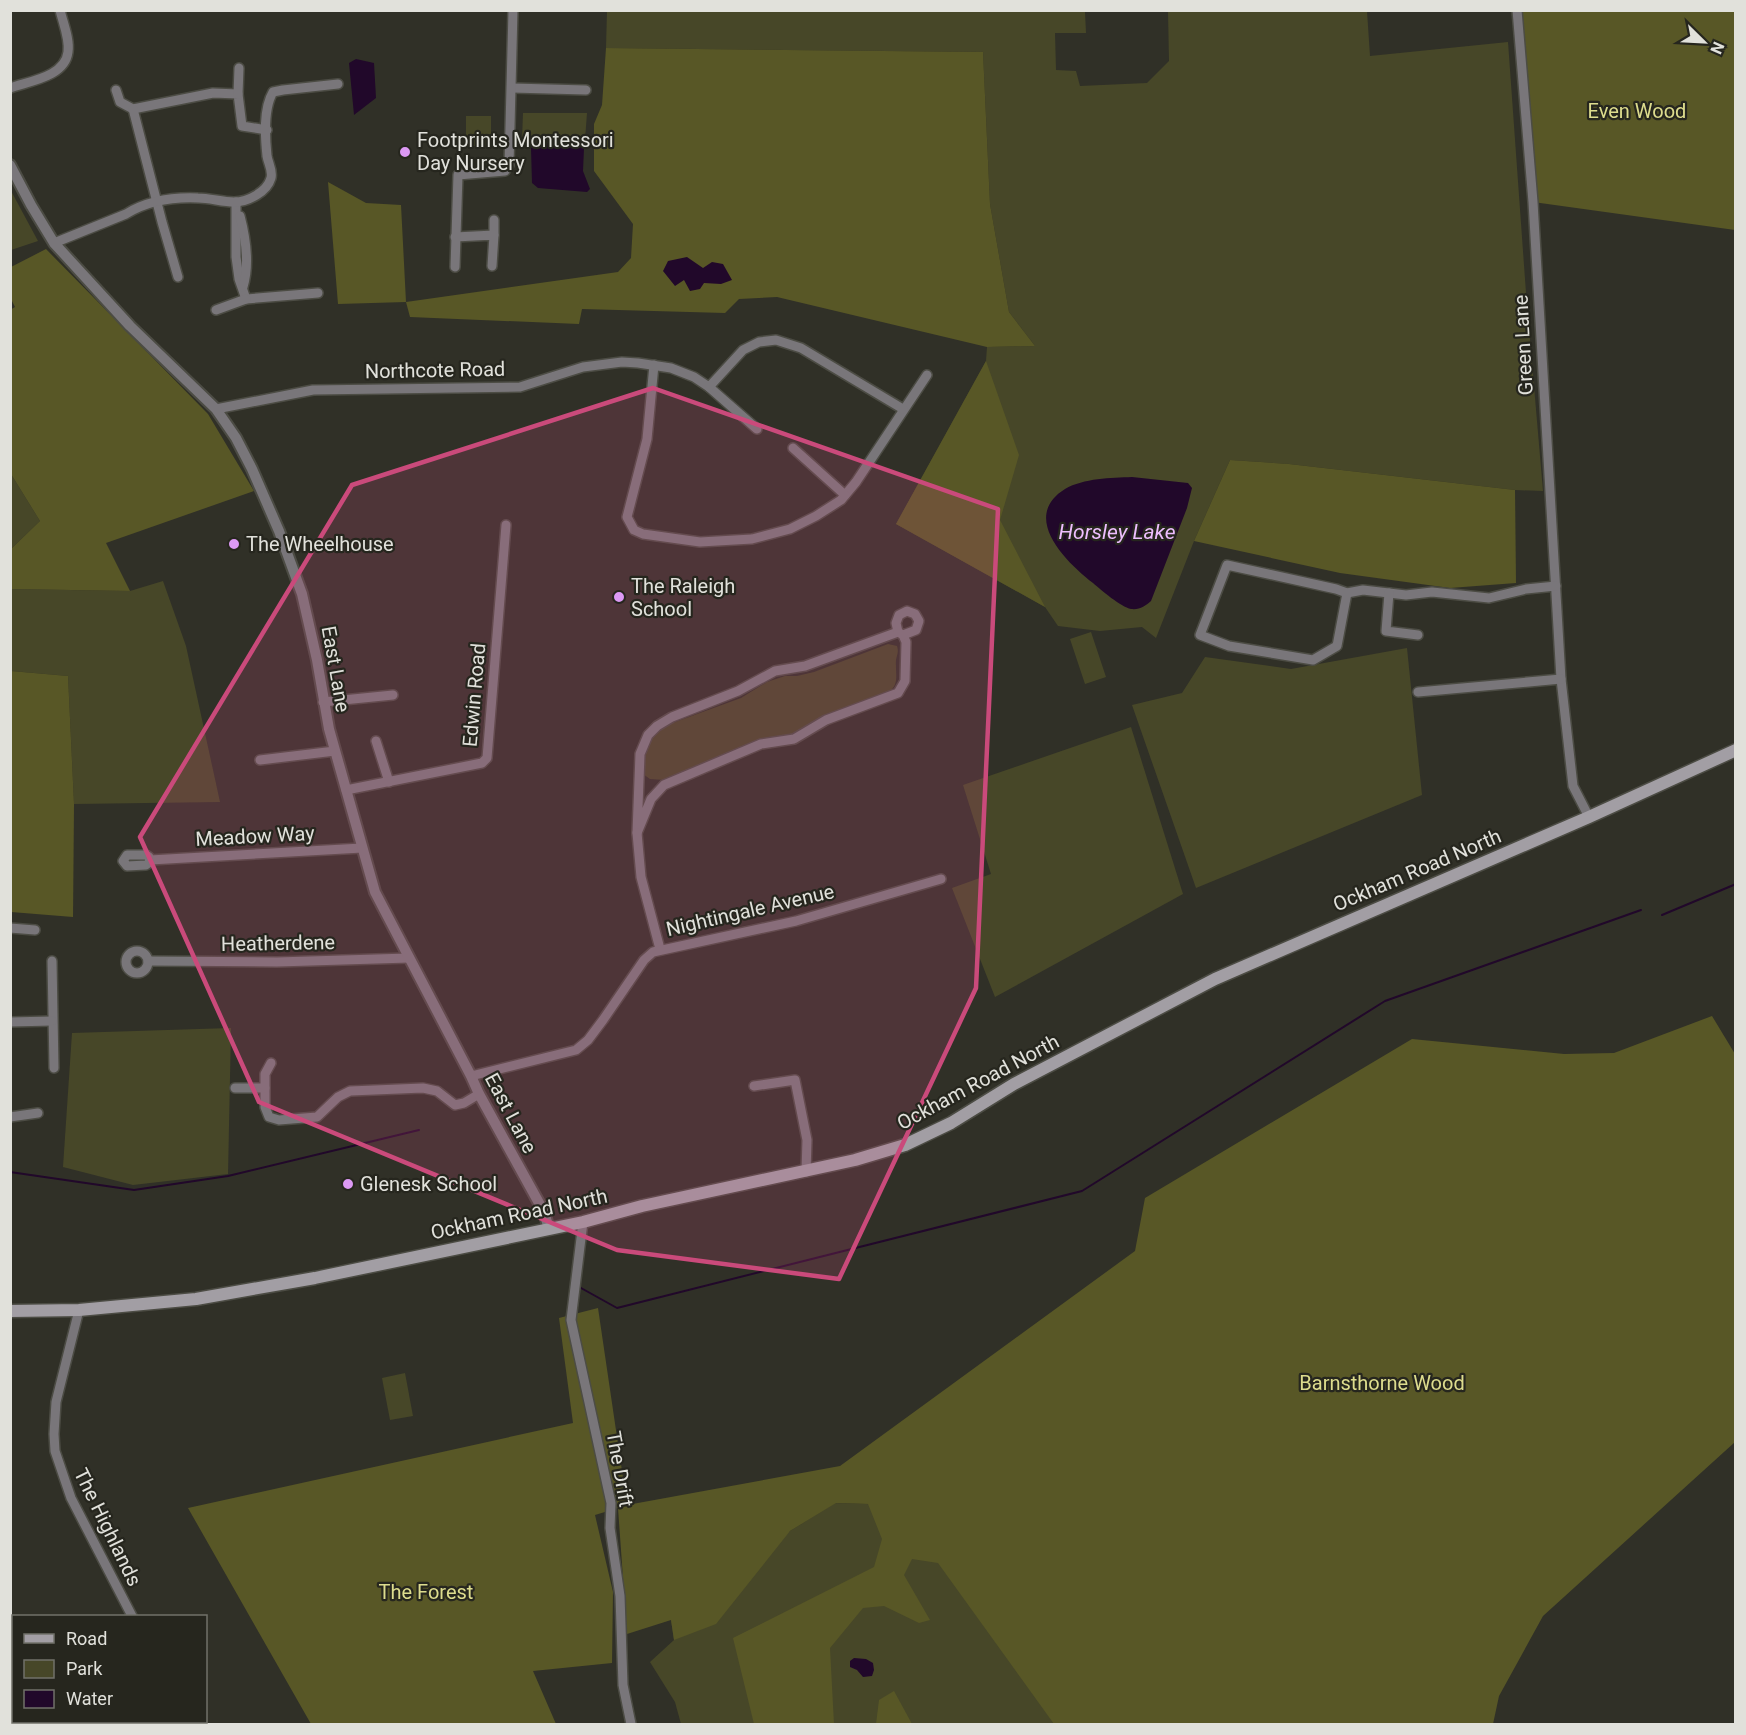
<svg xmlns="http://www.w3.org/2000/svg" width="1746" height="1735" font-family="Roboto,sans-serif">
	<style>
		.green { fill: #474728 }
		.forest { fill: #585726 }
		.water { fill: #21082a }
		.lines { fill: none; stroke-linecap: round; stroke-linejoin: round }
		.stream { stroke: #21082a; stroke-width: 2 }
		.minor-casing { stroke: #4c4c44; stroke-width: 12 }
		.tertiary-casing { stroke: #4c4c44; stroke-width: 14 }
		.secondary-casing { stroke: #4c4c44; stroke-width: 15 }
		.minor { stroke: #79767a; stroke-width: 9 }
		.tertiary { stroke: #79767a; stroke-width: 10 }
		.secondary { stroke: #a29ea4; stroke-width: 12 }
		.rail-casing { stroke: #a0a099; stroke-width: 4.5 }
		.rail { stroke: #26261e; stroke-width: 2; stroke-dasharray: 7; stroke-linecap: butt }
		.marked { fill: #ca4a7b; fill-opacity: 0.2; stroke: #ca4a7b; stroke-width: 4.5; stroke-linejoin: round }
		.poi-dot { fill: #dc99f4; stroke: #26261e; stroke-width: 2 }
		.labels { text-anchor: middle; stroke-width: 4.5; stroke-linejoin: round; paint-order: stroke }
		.park-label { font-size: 20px; fill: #dddc8d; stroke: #26261e }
		.poi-label { font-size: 20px; fill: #e1e1db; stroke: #26261e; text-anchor: start }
		.street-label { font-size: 20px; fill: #e1e1db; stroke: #26261e }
		.water-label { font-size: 21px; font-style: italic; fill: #edbefe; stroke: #26261e }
	</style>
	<rect width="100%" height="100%" fill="#303027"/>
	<g class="green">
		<path d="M607 11H1098L1085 12 1086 33H1055L1056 70 1076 71 1080 86 1147 83 1169 61 1168 11H1367L1370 56 1508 42 1526 293 1543 491 1515 490 1289 464 1230 460 1194 541 1156 638 1142 627 1100 631 1058 626 1045 607 896 524 986 361 987 347 1035 346 1009 312 990 204 983 52 606 48Z"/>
		<path d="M523 113H587L585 140H522Z"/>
		<rect x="466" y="116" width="25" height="30"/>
		<path d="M10 189 38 241 11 250H10Z"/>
		<path d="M11 474 40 521 11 549Z"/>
		<path d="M163 581 186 646 220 802 74 804 68 676 11 671 10 589 130 591Z"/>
		<path d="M1091 632 1106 677 1085 684 1070 639Z"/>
		<path d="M888 644 897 646C899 652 897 654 896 660 895 672 900 684 889 692L802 731 665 780 650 779 643 774 644 753 652 737 667 725 741 698 767 682 785 676H797L814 672Z"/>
		<path d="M1407 648 1422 795 1196 888 1132 705 1182 693 1205 657 1291 669Z"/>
		<path d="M1131 727 1183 894 995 997 952 888 991 874 963 785Z"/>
		<path d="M231 1028 228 1174 133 1185 63 1167 72 1033Z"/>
		<path d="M405 1373 413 1416 390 1420 382 1378Z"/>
		<path d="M835 1503 899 1505 1085 1724H681L675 1702 650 1662 674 1640 671 1620 790 1531Z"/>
	</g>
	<g class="forest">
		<path d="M1517 11H1735V230L1533 202Z"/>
		<path d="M606 48 983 52 990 204 1009 312 1035 346 987 347 777 297 739 299 725 313 582 309 579 324 410 317 406 302 338 304 328 182 366 203 401 205 406 302 618 272 631 258 633 224 594 171V124L602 105Z"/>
		<path d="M46 249 208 414 254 491 106 543 130 591 11 589V549L40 521 11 474 10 310 15 307 11 299V267Z"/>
		<path d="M986 361 1019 455 1000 520 1045 607 896 524Z"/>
		<path d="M1230 460 1289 464 1515 490 1516 583 1450 588 1340 573 1194 541Z"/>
		<path d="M11 671 68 676 74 804 73 917 11 912Z"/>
		<path d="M1712 1016 1735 1054V1442L1543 1616 1499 1696 1493 1724H1054L938 1563 912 1559 904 1575 930 1620 919 1623 884 1606 863 1608 830 1648 834 1724H754L733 1638 874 1567 882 1539 868 1504 836 1503 790 1531 716 1624 674 1640 671 1620 627 1634 618 1508 595 1515 613 1592 612 1663 533 1671 556 1724H311L188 1508 573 1423 559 1318 598 1308 627 1505 840 1466 1135 1251 1145 1198 1412 1039 1564 1054 1614 1053Z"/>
		<path d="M894 1691 912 1724H876L879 1700Z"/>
	</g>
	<g class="water">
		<path d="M356 59 374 63 376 98 354 115 349 63Z"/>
		<path d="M537 143H580L584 148 583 171 590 189 587 192 538 188 532 183 531 148Z"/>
		<path d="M687 257 703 268 712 262 723 264 732 280 721 284 704 283 700 289 690 291 684 280 675 286 663 271 668 261Z"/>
		<path d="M1132 477 1188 483 1192 488 1187 508 1151 601C1145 606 1140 610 1131 609 1121 607 1101 590 1093 583 1066 562 1020 517 1065 489 1084 478 1111 478 1132 477Z"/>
		<path d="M854 1658 866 1659 873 1663 874 1670 872 1676 863 1677 857 1670 850 1667V1661Z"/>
	</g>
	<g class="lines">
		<g class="stream">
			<path d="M1662 915 1736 884"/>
			<path d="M10 1172 134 1190 228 1176 419 1130"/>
			<path d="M581 1288 617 1308 1082 1191 1385 1001 1641 910"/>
		</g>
		<defs>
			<g id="minor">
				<path d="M1517 10 1533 202 1561 679 1573 786 1589 817"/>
				<path d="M10 88C29 81 65 77 68 52 70 39 63 23 60 10"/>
				<path d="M512 88 586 90"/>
				<path d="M116 90 120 102 133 109 213 93 238 94 242 126 267 130"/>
				<path d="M238 94 239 68"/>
				<path d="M133 109 162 222 178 277"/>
				<path d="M236 202V257L239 279 246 299 318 293"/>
				<path d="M240 216C246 239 250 264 243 287"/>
				<path d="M494 235V220"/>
				<path d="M455 237 494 235 492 266"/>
				<path d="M54 243 126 214C147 201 174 197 198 198 210 198 222 202 234 202 248 202 267 192 271 178 273 170 268 163 267 156 265 137 263 109 273 92L283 90 338 84"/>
				<path d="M455 267 458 175 505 171 509 165 513 10"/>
				<path d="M216 310 246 299"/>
				<path d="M654 365 647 439 627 517 634 530 643 534 700 542 752 539 790 529 816 516 841 500 856 482 927 375"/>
				<path d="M709 387 757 429"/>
				<path d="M216 409 313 390 520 387 583 367 622 362 638 363 671 368 694 377 709 387 743 350 759 342 776 340 801 348 903 409"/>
				<path d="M793 448 845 495"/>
				<path d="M1347 593 1337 646 1313 660 1229 646 1200 635 1227 565 1336 589 1347 593 1363 590 1406 595 1432 592 1489 598 1526 589 1556 586"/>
				<path d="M1389 593 1386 631 1418 635"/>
				<path d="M898 632 903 635 906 642 905 681 898 693 826 720 794 739 761 744 664 785 651 799 637 833 640 754 648 735 657 726 672 717 738 691 775 671 805 666Z"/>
				<path d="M898 632 896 623 899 615 907 611 915 614 919 621 916 630 903 635"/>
				<path d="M1418 692 1561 679"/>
				<path d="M323 702 393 695"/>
				<path d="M376 741 389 782"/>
				<path d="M260 760 335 751"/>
				<path d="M346 790 482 763 487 758 506 525"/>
				<path d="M637 833 641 877 660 949"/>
				<path d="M127 855H146L149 857 150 862 146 865 127 866 123 861Z"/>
				<path d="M150 860 362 848"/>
				<path d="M10 928 35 930"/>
				<circle cx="137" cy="962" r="11"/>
				<path d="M52 961 54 1068"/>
				<path d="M148 961 277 962 409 958"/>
				<path d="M10 1022 52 1021"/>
				<path d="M471 1076 576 1050 588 1040 603 1020 644 960 653 952 796 921 941 879"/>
				<path d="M754 1086 795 1080 807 1140 806 1172"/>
				<path d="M235 1088H265V1107L269 1117 279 1120 317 1117 338 1097 350 1091 423 1088 437 1091 455 1105 464 1103 479 1094"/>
				<path d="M265 1088V1074L271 1063"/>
				<path d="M10 1117 38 1113"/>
				<path d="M583 1222 571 1320 611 1503 610 1528 620 1596 623 1685 631 1724"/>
				<path d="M79 1310 56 1402 54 1434 55 1451 71 1498 132 1616"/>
				<path d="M188 1722 189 1724"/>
			</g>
			<path id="tertiary" d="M10 165 31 205 54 243 130 326 216 409 236 438 252 469 279 531 302 594 317 660 329 729 375 892 471 1076 479 1094 544 1212 549 1229"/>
			<path id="secondary" d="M10 1311 79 1310 196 1299 315 1278 583 1222 642 1206 855 1160 905 1145 951 1123 1014 1084 1215 979 1589 817 1736 750"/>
		</defs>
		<use href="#minor" class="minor-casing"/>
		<use href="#tertiary" class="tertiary-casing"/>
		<use href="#secondary" class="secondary-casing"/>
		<use href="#minor" class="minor"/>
		<use href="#tertiary" class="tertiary"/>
		<use href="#secondary" class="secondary"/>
		<defs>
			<g id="rail">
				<path d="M10 1653 14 1659"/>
				<path d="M50 1722 52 1724"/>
			</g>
		</defs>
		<use href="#rail" class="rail-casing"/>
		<use href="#rail" class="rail"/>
	</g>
	<path class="marked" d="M653 388 998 509 976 988 839 1279 617 1250 259 1102 140 837 352 485Z"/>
	<g class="poi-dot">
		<circle cx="405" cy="152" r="6"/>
		<circle cx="234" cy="544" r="6"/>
		<circle cx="619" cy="597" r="6"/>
		<circle cx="348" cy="1184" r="6"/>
	</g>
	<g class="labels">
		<g class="park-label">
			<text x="1637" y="118">Even Wood</text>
			<text x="1382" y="1390">Barnsthorne Wood</text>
			<text x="426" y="1599">The Forest</text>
		</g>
		<g class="poi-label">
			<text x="417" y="147">Footprints Montessori<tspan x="417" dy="23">Day Nursery</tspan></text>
			<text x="246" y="551">The Wheelhouse</text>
			<text x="631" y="593">The Raleigh<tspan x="631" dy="23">School</tspan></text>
			<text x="360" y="1191">Glenesk School</text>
		</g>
		<g class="street-label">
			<text transform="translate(1523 345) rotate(-93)" y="7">Green Lane</text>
			<text transform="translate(435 370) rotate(-1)" y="7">Northcote Road</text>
			<text transform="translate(336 669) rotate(80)" y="7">East Lane</text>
			<text transform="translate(474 695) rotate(-85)" y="7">Edwin Road</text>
			<text transform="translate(255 836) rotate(-3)" y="7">Meadow Way</text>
			<text transform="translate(1417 870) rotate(-23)" y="7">Ockham Road North</text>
			<text transform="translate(750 910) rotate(-13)" y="7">Nightingale Avenue</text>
			<text transform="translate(278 943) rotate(-1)" y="7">Heatherdene</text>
			<text transform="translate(978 1082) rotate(-28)" y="7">Ockham Road North</text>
			<text transform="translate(511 1113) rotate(62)" y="7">East Lane</text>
			<text transform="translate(519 1214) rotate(-12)" y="7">Ockham Road North</text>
			<text transform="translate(620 1469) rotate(80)" y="7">The Drift</text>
			<text transform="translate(108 1527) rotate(64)" y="7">The Highlands</text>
		</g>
		<g class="water-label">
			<text x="1117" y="539">Horsley Lake</text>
		</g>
	</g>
	<rect width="1746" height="1735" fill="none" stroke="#e1e1db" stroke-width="24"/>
	<rect x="12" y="1615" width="195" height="108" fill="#26261e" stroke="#71716a" stroke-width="1.5"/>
	<rect x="24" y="1634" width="30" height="9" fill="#a29ea4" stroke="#71716a" stroke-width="1.5"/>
	<text x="66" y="1645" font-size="18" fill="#e1e1db">Road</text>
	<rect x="24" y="1660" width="30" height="18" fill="#474728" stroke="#71716a" stroke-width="1.5"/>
	<text x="66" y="1675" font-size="18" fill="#e1e1db">Park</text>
	<rect x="24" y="1690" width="30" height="18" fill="#21082a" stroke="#71716a" stroke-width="1.5"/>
	<text x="66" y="1705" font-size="18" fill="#e1e1db">Water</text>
	<g transform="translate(1704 42) rotate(114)" stroke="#26261e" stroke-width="4.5" paint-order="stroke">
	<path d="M0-4.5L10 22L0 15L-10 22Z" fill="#e1e1db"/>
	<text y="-9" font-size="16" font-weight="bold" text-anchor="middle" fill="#e1e1db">N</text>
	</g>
</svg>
